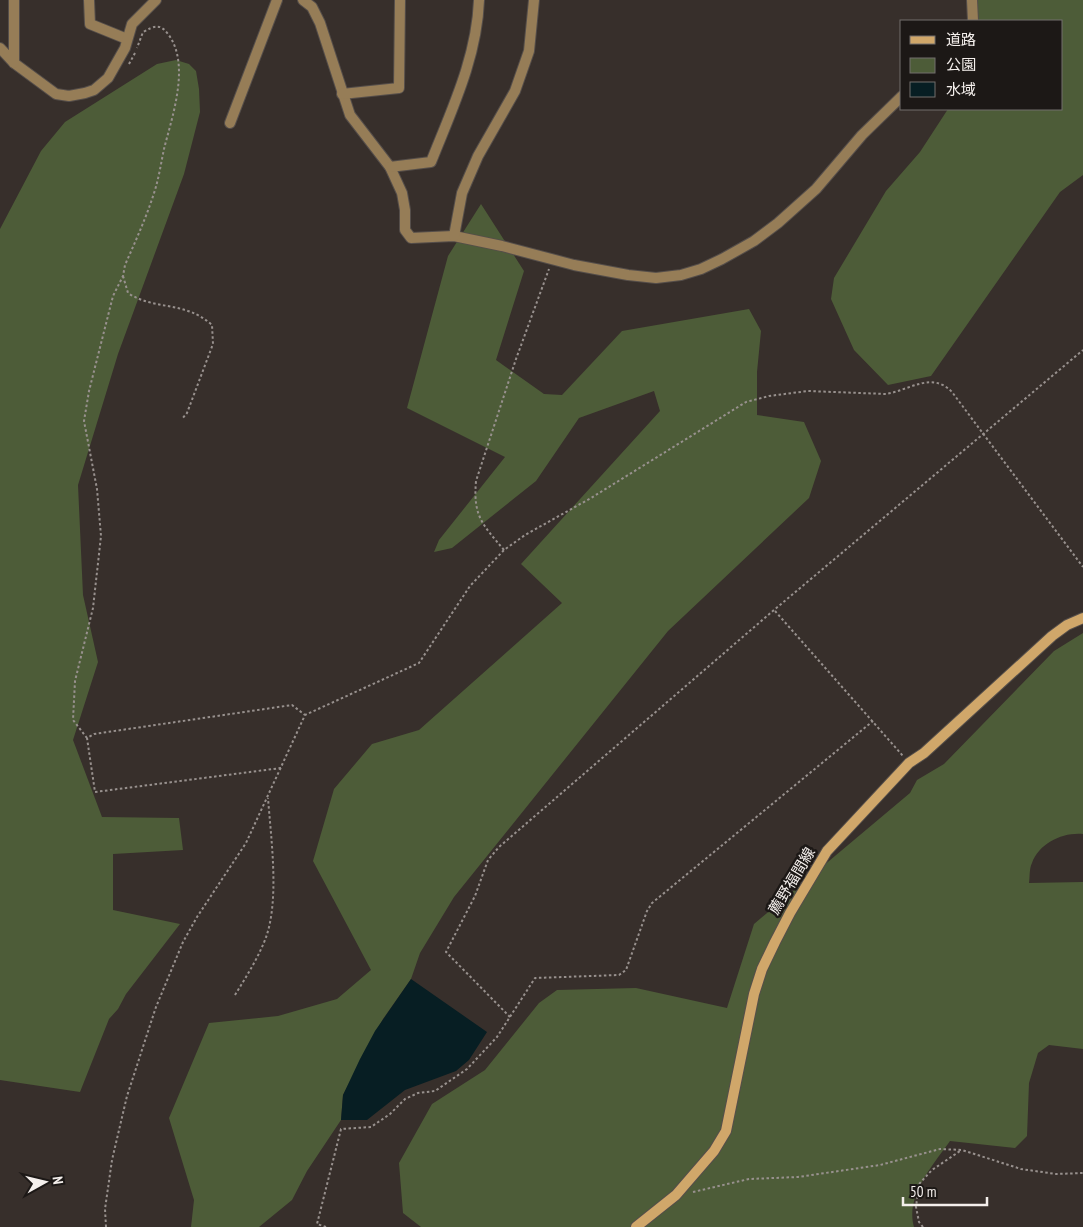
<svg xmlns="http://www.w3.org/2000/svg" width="1083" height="1227" font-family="'PT Sans Narrow','Noto Sans JP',sans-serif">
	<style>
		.green { fill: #4d5c38 }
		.water { fill: #071e23 }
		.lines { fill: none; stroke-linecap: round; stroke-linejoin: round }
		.street-casing { stroke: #554e4a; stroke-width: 12 }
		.secondary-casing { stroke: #554e4a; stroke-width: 12 }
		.path { stroke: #98918e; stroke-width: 2; stroke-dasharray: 2.5 2.5; stroke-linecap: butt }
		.street { stroke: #967d57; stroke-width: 10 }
		.secondary { stroke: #d0a76a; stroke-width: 10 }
		.labels { text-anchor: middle; stroke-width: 5; stroke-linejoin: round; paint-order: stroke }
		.street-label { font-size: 15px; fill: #f4efec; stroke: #1c1816 }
	</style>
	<rect width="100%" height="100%" fill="#372f2b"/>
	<g class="green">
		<path d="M976 0H1083V175L1060 192 931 376 888 385 854 350 831 299 834 278 886 191 920 152 948 109H1062V21H977Z"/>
		<path d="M176 60 189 64 196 71 199 89 200 112 184 174 118 354 78 485 83 595 98 662 73 740 102 817 179 818 183 850 113 854V910L180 924 126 994 118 1009 109 1019 80 1092 0 1080V229L41 151 65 122 157 64Z"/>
		<path d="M481 204 524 271 496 360 544 394 562 395 622 331 749 309 761 331 757 372V415L804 422 821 461 809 498 668 631 454 897 420 953 411 979 383 1019 343 1095 341 1120 307 1171 292 1200 259 1227H191L194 1200 169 1118 209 1023 278 1016 337 999 371 970 313 861 334 789 372 744 419 730 562 603 521 564 660 411 654 391 579 418 536 481 452 548 434 552 439 540 505 457 407 408 448 256Z"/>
		<path d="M1083 633V834C1063 832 1039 843 1032 863 1029 869 1030 877 1029 883L1083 882V1049L1049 1045 1038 1053 1029 1083 1027 1136 1015 1148 950 1141C933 1165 905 1196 914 1227H421L403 1213 399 1163 432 1104 485 1070 539 1003 557 990 636 988 727 1008 754 924 910 793 917 780 944 764 1054 651Z"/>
	</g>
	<path class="water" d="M411 979 487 1032 469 1060 456 1071 405 1090 367 1120H341L343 1095 360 1059 375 1031Z"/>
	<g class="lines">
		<defs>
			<g id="street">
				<path d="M89 0 90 24 127 39"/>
				<path d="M303 0 312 7 320 23 350 115 390 167 402 193 405 210V230L411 238 454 236 502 246 574 265 628 275 656 278 681 275 701 269 722 259 754 241 778 223 816 189 862 135 902 96"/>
				<path d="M972 0 973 21"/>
				<path d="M0 48 14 63 56 94 69 96 85 93 94 90 108 78 125 48 132 24 156 0"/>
				<path d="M14 63V0"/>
				<path d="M342 94 399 88 400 0"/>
				<path d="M230 123 277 0"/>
				<path d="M390 167 431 162C452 109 477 57 479 0"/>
				<path d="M454 236 462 193 478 156 515 91 529 51 534 0"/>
			</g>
			<path id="secondary" d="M636 1227 676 1195 714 1151 726 1131 754 994 762 969 775 942 790 913 827 851 909 763 924 753 1052 636 1067 625 1083 618"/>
		</defs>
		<use href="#street" class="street-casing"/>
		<use href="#secondary" class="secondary-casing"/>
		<g class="path">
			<path d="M129 64 135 53"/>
			<path d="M123 276 128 293C155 311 184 300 212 325L213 344 187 413 182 419"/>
			<path d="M504 550C482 524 473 516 476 481L516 359 549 269"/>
			<path d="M775 611 903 756"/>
			<path d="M87 738 73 720 75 681 93 608 101 536 97 489 84 421 89 391 113 296 123 276 125 265C136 240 147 216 155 190 159 177 161 163 164 149 172 117 191 64 168 34 160 23 154 26 143 32L137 48"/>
			<path d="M281 768 95 792 87 738 94 734 292 705 305 715"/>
			<path d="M235 995C246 977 257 960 265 940 280 902 271 839 268 798"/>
			<path d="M510 1017 446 952 475 896 488 860 499 847 774 610 1083 350"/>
			<path d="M693 1192 749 1179 798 1177 880 1165 940 1149 962 1150 1021 1169 1056 1174 1083 1173"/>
			<path d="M106 1227 105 1209 112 1160 127 1096 156 1007 183 942 197 917 246 843 305 715 419 663 470 586 504 550 525 535 591 498 746 402 769 396 808 391 886 394C910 390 932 371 952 392L1083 567"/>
			<path d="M326 1227 317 1224 341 1129 371 1127 390 1114 405 1099 418 1093 435 1091 467 1069 497 1037 535 978 619 975 626 970 647 911 652 903 873 721"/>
			<path d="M923 1227 919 1222 916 1207 919 1184 932 1170 960 1151"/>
		</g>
		<use href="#street" class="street"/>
		<use href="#secondary" class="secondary"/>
	</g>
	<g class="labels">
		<g class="street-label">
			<text transform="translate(792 881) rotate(-59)" y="5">薦野福間線</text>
		</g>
	</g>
	<rect x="900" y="20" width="162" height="90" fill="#1c1816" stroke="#726e6c"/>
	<rect x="910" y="36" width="25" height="8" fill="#d0a76a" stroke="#726e6c"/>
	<text x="946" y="45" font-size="15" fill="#f4efec">道路</text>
	<rect x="910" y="58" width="25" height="15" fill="#4d5c38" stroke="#726e6c"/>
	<text x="946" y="70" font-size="15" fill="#f4efec">公園</text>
	<rect x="910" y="82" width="25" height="15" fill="#071e23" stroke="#726e6c"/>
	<text x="946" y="95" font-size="15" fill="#f4efec">水域</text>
	<g transform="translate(45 1182) rotate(82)" stroke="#1c1816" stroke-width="4" paint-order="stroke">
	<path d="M0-4L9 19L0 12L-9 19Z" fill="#f4efec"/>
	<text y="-8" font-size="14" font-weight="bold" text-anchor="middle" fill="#f4efec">N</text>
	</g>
	<path d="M903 1197v8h84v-8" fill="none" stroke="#f4efec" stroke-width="2.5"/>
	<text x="910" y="1197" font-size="15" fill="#f4efec" stroke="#1c1816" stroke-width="4" paint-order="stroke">50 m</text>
</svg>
